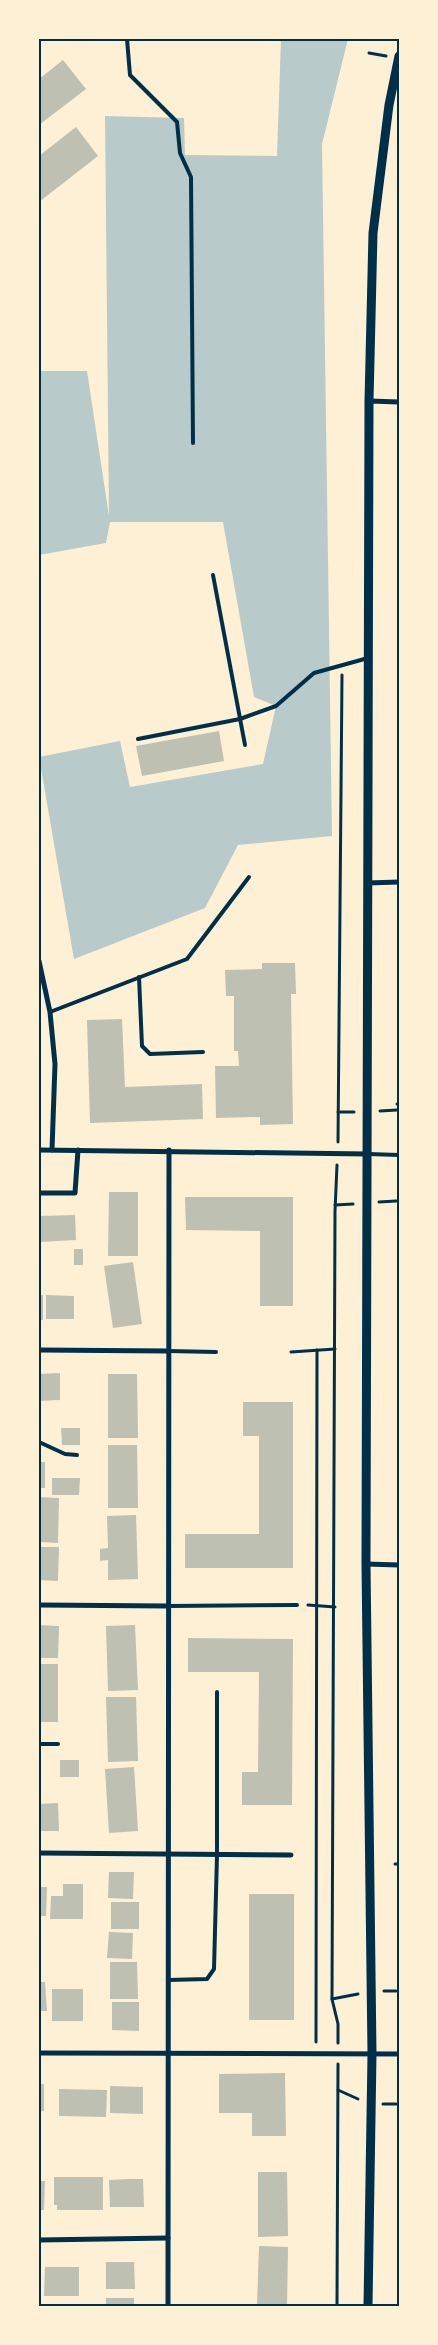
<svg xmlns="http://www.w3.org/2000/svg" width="438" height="2345" font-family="Inter,sans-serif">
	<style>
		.green { fill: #b9caca }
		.building { fill: #bec0b2 }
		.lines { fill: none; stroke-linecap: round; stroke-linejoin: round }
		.path { stroke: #003049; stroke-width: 3 }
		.service { stroke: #003049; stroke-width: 4 }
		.minor { stroke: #003049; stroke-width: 5 }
		.tertiary { stroke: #003049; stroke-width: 9 }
		.neatline { fill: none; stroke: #003049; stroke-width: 2 }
	</style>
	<rect width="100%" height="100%" fill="#fdf0d5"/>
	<path class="green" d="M281 39H348L322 144 332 836 238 845 205 908 74 959 39 757 120 741 130 787 263 764 276 706 254 697 223 522H110L106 543 39 555V371H87L109 516 105 116 184 118 185 155 277 156Z"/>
	<g class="building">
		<path d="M63 60 86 89 39 125V79Z"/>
		<path d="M76 127 98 156 39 202V156Z"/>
		<path d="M219 731 224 761 142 776 136 746Z"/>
		<path d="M262 963H295L296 994H291L293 1124 260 1125V1117L216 1118 215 1066H239L238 1051H234V996H226L225 970 262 969Z"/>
		<path d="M122 1019 125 1087 202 1084 203 1119 90 1123 87 1020Z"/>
		<path d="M109 1192H138V1256H108Z"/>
		<path d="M185 1197H293V1306H260V1231L186 1230Z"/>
		<path d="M75 1215 76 1240 39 1242V1216Z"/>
		<rect x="74" y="1249" width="9" height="16"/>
		<path d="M133 1262 142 1324 113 1328 104 1266Z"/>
		<rect x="39" y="1295" width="4" height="25"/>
		<path d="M46 1295 74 1296V1319H46Z"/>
		<path d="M60 1373V1400L39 1401V1374Z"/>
		<path d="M108 1374H137L138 1438H108Z"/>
		<path d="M243 1402H293V1568H185V1534H259V1436H243Z"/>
		<path d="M61 1428H80V1445H62Z"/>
		<path d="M108 1445H137L138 1508H108Z"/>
		<rect x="39" y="1462" width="6" height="26"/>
		<path d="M52 1478H80L79 1495H52Z"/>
		<path d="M39 1497 59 1498 58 1543 39 1542Z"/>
		<path d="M136 1515 138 1579 108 1580V1560L100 1561V1549L108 1548 107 1516Z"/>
		<path d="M39 1547H59L58 1581 39 1580Z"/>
		<path d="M39 1625 59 1626 58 1658H39Z"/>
		<path d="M135 1625 138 1690 108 1691 106 1626Z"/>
		<path d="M188 1638 293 1639 292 1805H242V1772H258L259 1672H188Z"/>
		<rect x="39" y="1664" width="19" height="58"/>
		<path d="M106 1697H136L138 1761 108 1762Z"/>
		<rect x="60" y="1760" width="19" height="17"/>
		<path d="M134 1767 138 1831 109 1833 105 1769Z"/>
		<path d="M58 1803 59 1831H39V1804Z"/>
		<path d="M109 1872H134L133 1899 108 1898Z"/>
		<path d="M63 1884H83V1919H50L51 1896H63Z"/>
		<path d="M39 1887H47L46 1916H39Z"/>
		<rect x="249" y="1894" width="45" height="126"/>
		<rect x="111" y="1902" width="28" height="27"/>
		<path d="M109 1932 133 1933 132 1959 107 1958Z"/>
		<path d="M110 1962H137L138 1999H110Z"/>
		<path d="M39 1982H45L47 2011H39Z"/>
		<rect x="52" y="1989" width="31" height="32"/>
		<path d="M112 2002H139V2031L112 2030Z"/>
		<path d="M285 2073 286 2136H252V2113H219V2074Z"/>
		<rect x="39" y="2084" width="5" height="27"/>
		<path d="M110 2086 143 2087V2114L110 2113Z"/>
		<path d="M59 2089 107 2090 106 2117 59 2116Z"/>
		<path d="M258 2172H287L288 2236 258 2237Z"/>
		<path d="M54 2177H103V2210H57V2205H54Z"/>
		<path d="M129 2179H143L144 2207H110L109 2180Z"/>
		<path d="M39 2181H45L44 2210H39Z"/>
		<path d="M259 2246 288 2247 287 2306H257Z"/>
		<path d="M106 2262H134L135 2289H106Z"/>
		<path d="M45 2267H79V2296H44Z"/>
		<rect x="106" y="2298" width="28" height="8"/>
	</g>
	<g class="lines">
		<g class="path">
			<path d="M369 53 386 56"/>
			<path d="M397 1104H399"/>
			<path d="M380 1111 397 1110"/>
			<path d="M338 1112H354"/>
			<path d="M338 1142 342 675"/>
			<path d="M337 1165 335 1211 332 1999 338 2024V2043"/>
			<path d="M379 1202 396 1201"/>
			<path d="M335 1205 353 1204"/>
			<path d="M291 1352 335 1349"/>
			<path d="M308 1605 335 1607"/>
			<path d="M395 1864H399"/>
			<path d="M384 1991H396"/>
			<path d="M332 1999 358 1994"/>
			<path d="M316 2042 317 1350"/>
			<path d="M338 2090 358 2099"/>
			<path d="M383 2104H396"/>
			<path d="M337 2306 338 2064"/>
		</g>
		<g class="service">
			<path d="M127 39 130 75 177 122 180 153 191 177 193 443"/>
			<path d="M213 575 245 745"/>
			<path d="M138 739 240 719 276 706 314 673 368 658"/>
			<path d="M139 977 142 1046 150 1054 203 1052"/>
			<path d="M50 1012 187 959 249 877"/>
			<path d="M368 1154 399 1155"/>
			<path d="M168 1351 216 1352"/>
			<path d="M39 1442 65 1454 77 1455"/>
			<path d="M168 1606 297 1605"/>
			<path d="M39 1744H58"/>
			<path d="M168 1980 207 1979 214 1969 217 1855V1692"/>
		</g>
		<g class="minor">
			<path d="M369 401 399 402"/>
			<path d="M367 883 399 882"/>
			<path d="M39 961 50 1012 55 1064 52 1150"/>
			<path d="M39 1150 368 1154"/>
			<path d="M39 1193H75L78 1150"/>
			<path d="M39 1350 168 1351"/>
			<path d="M366 1564 399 1565"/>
			<path d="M39 1605 168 1606"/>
			<path d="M39 1853 291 1855"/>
			<path d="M39 2053 399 2054"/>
			<path d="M39 2240 168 2238"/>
			<path d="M168 2306 169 1150"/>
		</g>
		<path class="tertiary" d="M368 2306 372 2054 366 1564 369 401 373 233 389 105 399 56"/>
	</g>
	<rect width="438" height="2345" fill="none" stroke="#fdf0d5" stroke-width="80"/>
	<rect x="40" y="40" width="358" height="2265" class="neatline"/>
</svg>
